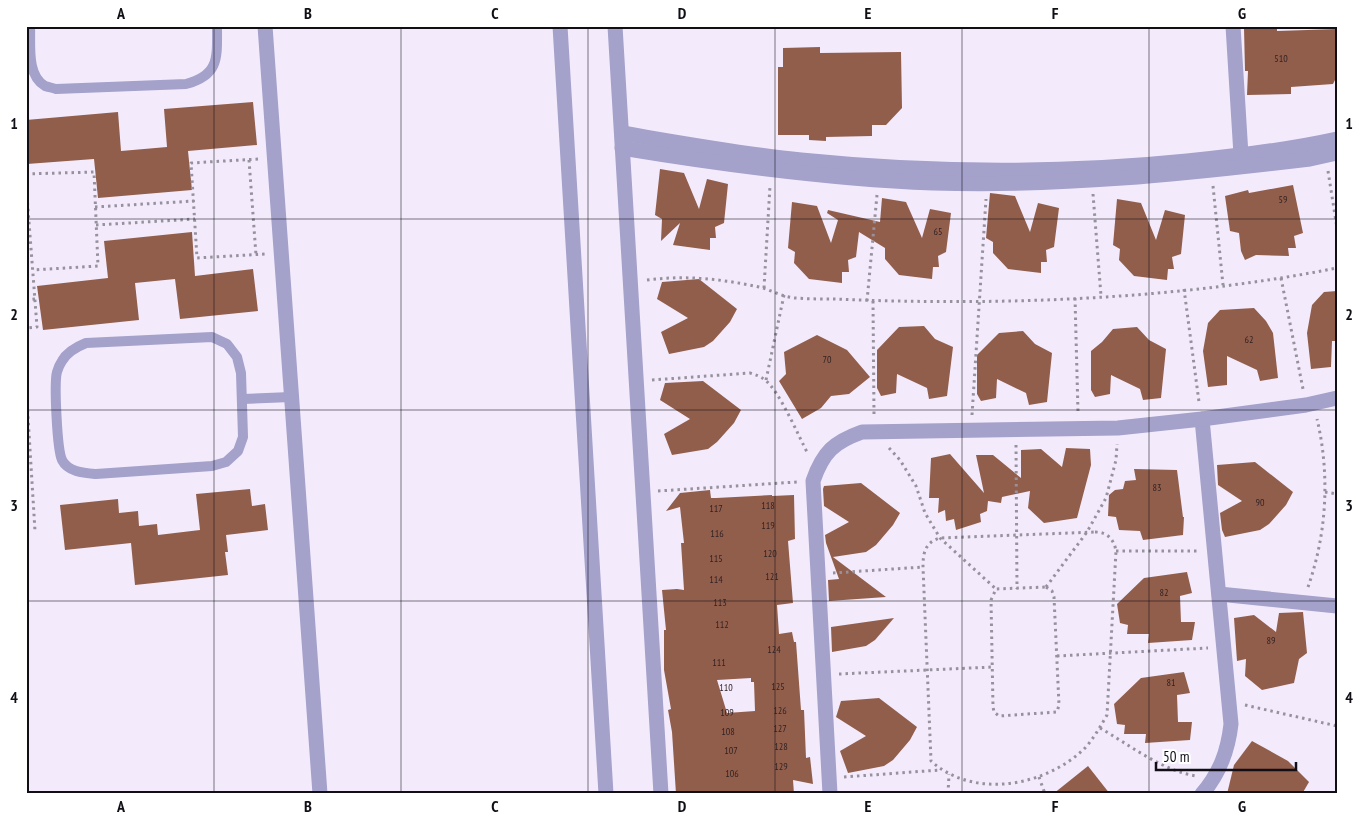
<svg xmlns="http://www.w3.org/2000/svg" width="1363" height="820" font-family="'PT Sans Narrow',sans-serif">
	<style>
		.building { fill: #925e4c; fill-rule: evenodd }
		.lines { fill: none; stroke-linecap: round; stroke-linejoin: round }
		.path { stroke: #97919d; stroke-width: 3; stroke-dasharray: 2.5 4; stroke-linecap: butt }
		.service { stroke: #a4a1cb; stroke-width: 10 }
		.minor { stroke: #a4a1cb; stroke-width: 15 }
		.tertiary { stroke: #a4a1cb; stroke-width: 15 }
		.grid { fill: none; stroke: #110e15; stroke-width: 1; stroke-opacity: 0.55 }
		.labels { text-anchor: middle; stroke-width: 4.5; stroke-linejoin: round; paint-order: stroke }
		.number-label { font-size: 10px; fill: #312223 }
		.neatline { fill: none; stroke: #110e15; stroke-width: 2 }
		.grid-label { font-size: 16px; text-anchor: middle; font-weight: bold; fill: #110e15 }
	</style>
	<rect width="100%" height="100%" fill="#f3ebfc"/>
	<g class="building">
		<path d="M1277 26V31L1337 29V66L1335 70 1337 76 1333 84 1291 87V94L1247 95 1248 71H1245L1244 28Z"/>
		<path d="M820 47V53L901 52 902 108 886 125H872V136L826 137V141L809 140V135H778V67H783V48Z"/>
		<path d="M253 102 257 145 188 151 192 190 98 198 94 159 27 164 26 120 118 112 121 151 167 147 164 109Z"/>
		<path d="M660 169 684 173 699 209 707 179 728 184 724 223 715 227 716 238H710V250L673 245 680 223 661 241 662 219 655 215Z"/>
		<path d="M1293 185 1303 233 1294 236 1296 248H1288L1289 256 1256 255 1245 260 1241 251 1239 233 1230 231 1225 196 1248 190 1249 193Z"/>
		<path d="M990 193 1015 196 1030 232 1038 203 1059 208 1054 247 1046 250 1047 262H1041V273L1008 269 993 253V242L986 238Z"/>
		<path d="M882 198 906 202 922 238 930 209 951 213 946 252 938 256 939 267H933L932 279 899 275 885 259V248L859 232 856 257 848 260 849 272H842V283L809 279 794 263 795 252 788 248 792 202 817 206 831 243 838 220 827 213 828 210 880 222Z"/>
		<path d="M1117 199 1141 203 1156 240 1165 210 1185 215 1181 254 1172 257 1174 269H1168L1167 280 1134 276 1119 260 1120 249 1113 245Z"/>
		<path d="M192 232 195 276 253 269 258 311 180 319 175 279 135 283 139 320 43 330 37 286 108 278 104 241Z"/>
		<path d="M699 279 737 309 730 322 713 341 704 347 669 354 661 332 688 318 657 299 662 282Z"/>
		<path d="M1337 291V341H1332L1331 367 1311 369 1307 333 1312 305 1324 292Z"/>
		<path d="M1254 308 1266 321 1273 333 1278 378 1260 381 1257 370 1227 356V385L1208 387 1203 351 1208 323 1220 310Z"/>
		<path d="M924 326 935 339 953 347 947 396 929 399 927 388 897 374 896 393 881 396 877 388V350L899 327Z"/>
		<path d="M1137 327 1149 340 1166 349 1161 398 1143 400 1140 389 1111 375 1110 394 1095 397 1091 390V351L1102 342 1113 329Z"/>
		<path d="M1023 331 1035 344 1052 353 1047 402 1029 405 1026 393 997 379 996 398 981 401 977 394V355L999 333Z"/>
		<path d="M817 335 847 350 870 377 849 394 831 396 821 408 802 419 779 381 786 374 784 352Z"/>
		<path d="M703 381 741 410 734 423 717 442 708 449 672 455 664 434 690 419 660 400 665 383Z"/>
		<path d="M1066 448 1090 449 1091 465 1077 518 1044 523 1028 508 1030 491 1002 497 1001 503 988 501 987 511 980 514 981 522 956 530 954 519 946 521 945 510 938 513 939 498H929L931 458 950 454 984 493 976 455H993L1021 478V450L1041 449 1062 467Z"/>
		<path d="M1255 462 1293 492 1286 505 1269 524 1260 530 1225 537 1222 530 1220 513 1242 501 1218 485 1217 465Z"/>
		<path d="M1134 469 1177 470 1183 517H1184L1183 535 1143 540 1140 531 1119 530 1116 517 1108 516 1109 495 1115 490 1123 489 1125 481 1136 480Z"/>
		<path d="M861 483 900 513 893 525 876 545 866 552 833 557 886 597 829 601 828 580 839 579 826 543 825 535 849 522 824 506 823 489 824 486Z"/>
		<path d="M250 489 252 506 265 504 268 530 226 535 228 552H225L228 575 135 585 131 543 65 550 60 505 118 499 119 513 138 511 139 526 157 524 158 535 200 530 196 494Z"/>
		<path d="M710 490 711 498H716L772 495V496L794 495 795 539 788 541 793 603 777 605 779 634 792 632 794 642H796L801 710H804L806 758 810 757 813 784 793 780 794 794H676L672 732 668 710 671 709 664 670V630H666L662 590 677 589 684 590 681 543H684L680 507 666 511 680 493ZM751 678V682H754L755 711 727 713 717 680Z"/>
		<path d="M1187 572 1192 593 1180 596 1181 622H1195L1192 640 1148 643 1149 634H1127L1128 625 1120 623 1117 604 1144 578Z"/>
		<path d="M1303 612 1307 653 1299 659 1294 683 1262 690 1245 676 1246 659 1237 661 1234 618 1254 615 1276 632 1279 613Z"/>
		<path d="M894 618 875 640 866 646 832 652 831 627Z"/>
		<path d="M1184 672 1190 693 1177 695 1178 722H1192L1190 740 1145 743 1146 734H1124L1125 725 1117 724 1114 704 1141 678Z"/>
		<path d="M879 698 917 727 910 740 893 760 884 766 848 773 840 751 866 736 836 717 841 701Z"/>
		<path d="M1252 741 1288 761 1309 782 1302 794H1227L1234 765Z"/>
		<path d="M1088 766 1110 794H1053Z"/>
	</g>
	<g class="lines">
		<g class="path">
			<path d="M258 159 191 163 197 258 266 254"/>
			<path d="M249 160 256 255"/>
			<path d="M1328 171 1337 228"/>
			<path d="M26 174 94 172 98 266 33 270"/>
			<path d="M26 183 37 327 26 328"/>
			<path d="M1213 186 1223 285"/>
			<path d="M1093 194 1101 296"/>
			<path d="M95 207 194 201"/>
			<path d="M96 225 195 219"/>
			<path d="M1281 278 1303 389"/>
			<path d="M647 280C685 275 722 279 759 287 771 290 783 297 795 298 808 299 821 299 833 299 998 306 1175 300 1337 268"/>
			<path d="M764 288 770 186"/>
			<path d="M1184 289 1199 402"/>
			<path d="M1075 298 1078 412"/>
			<path d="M26 300 35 299"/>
			<path d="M867 301 877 195"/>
			<path d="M873 301 874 415"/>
			<path d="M652 380 750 373C756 375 760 376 765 380 779 390 799 437 808 454"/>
			<path d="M766 380 784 295"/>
			<path d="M26 384 35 531"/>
			<path d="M972 415 986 199"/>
			<path d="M1016 445 1017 589"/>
			<path d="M889 448 900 460 916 486 925 513 940 538 996 589"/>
			<path d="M658 491 797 482"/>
			<path d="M1325 492 1337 494"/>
			<path d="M1095 532C1107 532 1114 539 1116 551L1107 715C1100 727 1093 740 1083 750 1043 787 973 799 931 761L923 567C923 553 925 542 940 538Z"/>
			<path d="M1116 551H1199"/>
			<path d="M833 573 923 567"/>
			<path d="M1046 587 1052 591 1054 597 1059 705 1057 712 999 716 994 712 993 707 991 600 996 589Z"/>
			<path d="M1046 587 1087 532 1106 498 1116 460 1117 444"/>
			<path d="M1308 587C1327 533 1330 474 1317 419"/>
			<path d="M1057 656 1208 648"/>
			<path d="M839 674 993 667"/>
			<path d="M1245 705 1337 726"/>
			<path d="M1100 728C1128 744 1164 772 1197 776"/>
			<path d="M844 777 940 770"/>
			<path d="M1039 777 1045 794"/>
			<path d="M948 794 949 774"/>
		</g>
		<g class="service">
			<path d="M30 26C31 44 26 75 45 86 48 87 53 88 56 89L186 84C220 75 217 57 217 26"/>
			<path d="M212 337 227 344 237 357 241 373 243 437 238 451 226 462 212 466 96 474C84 473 68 472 62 460 57 449 54 383 57 372 58 368 60 364 62 361 67 352 76 347 86 343Z"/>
			<path d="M242 399 291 397"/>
		</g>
		<g class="minor">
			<path d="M265 26 320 794"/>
			<path d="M1233 26 1241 155"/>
			<path d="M622 133C681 143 741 154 801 160 930 173 1059 174 1187 161 1237 156 1287 150 1337 139"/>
			<path d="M622 148C725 165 829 179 933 183 1061 187 1184 174 1310 159L1337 153"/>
			<path d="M1202 419 1231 724C1228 751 1220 773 1202 794"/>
			<path d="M1219 594 1337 606"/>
			<path d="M830 794 813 481C823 452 834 442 862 432L1118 428 1202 419 1306 405 1337 398"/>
		</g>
		<g class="tertiary">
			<path d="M560 26 606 794"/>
			<path d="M615 26 661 794"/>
		</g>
	</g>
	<path class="grid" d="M214 26V794M401 26V794M588 26V794M775 26V794M962 26V794M1149 26V794M26 219H1337M26 410H1337M26 601H1337"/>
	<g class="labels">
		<g class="number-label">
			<text x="1281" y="62">510</text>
			<text x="1283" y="203">59</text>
			<text x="938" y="235">65</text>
			<text x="1249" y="343">62</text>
			<text x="827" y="363">70</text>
			<text x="1157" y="491">83</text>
			<text x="1260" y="506">90</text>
			<text x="768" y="509">118</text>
			<text x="716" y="512">117</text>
			<text x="768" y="529">119</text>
			<text x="717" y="537">116</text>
			<text x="770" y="557">120</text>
			<text x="716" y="562">115</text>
			<text x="772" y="580">121</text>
			<text x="716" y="583">114</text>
			<text x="1164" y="596">82</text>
			<text x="720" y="606">113</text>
			<text x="722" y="628">112</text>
			<text x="1271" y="644">89</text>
			<text x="774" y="653">124</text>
			<text x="719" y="666">111</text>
			<text x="1171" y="686">81</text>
			<text x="778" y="690">125</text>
			<text x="726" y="691">110</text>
			<text x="780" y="714">126</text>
			<text x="727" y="716">109</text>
			<text x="780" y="732">127</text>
			<text x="728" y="735">108</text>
			<text x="781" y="750">128</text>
			<text x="731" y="754">107</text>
			<text x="781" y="770">129</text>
			<text x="732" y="777">106</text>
		</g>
	</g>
	<rect width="1363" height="820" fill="none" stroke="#ffffff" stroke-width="55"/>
	<path d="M1156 762v8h140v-8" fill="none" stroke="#110e15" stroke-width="2.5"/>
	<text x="1163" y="762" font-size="15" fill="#110e15" stroke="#ffffff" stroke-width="4" paint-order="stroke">50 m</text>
	<rect x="28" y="28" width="1308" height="764" class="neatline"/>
	<g class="grid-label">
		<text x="121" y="19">A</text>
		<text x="308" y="19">B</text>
		<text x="495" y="19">C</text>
		<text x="682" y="19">D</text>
		<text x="868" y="19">E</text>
		<text x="1055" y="19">F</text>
		<text x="1242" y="19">G</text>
		<text x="14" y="129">1</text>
		<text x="1349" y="129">1</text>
		<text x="14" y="320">2</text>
		<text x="1349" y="320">2</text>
		<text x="14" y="511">3</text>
		<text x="1349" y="511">3</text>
		<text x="14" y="703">4</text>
		<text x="1349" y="703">4</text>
		<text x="121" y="812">A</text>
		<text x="308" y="812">B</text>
		<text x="495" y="812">C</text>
		<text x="682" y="812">D</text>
		<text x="868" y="812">E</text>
		<text x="1055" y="812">F</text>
		<text x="1242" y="812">G</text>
	</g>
</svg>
